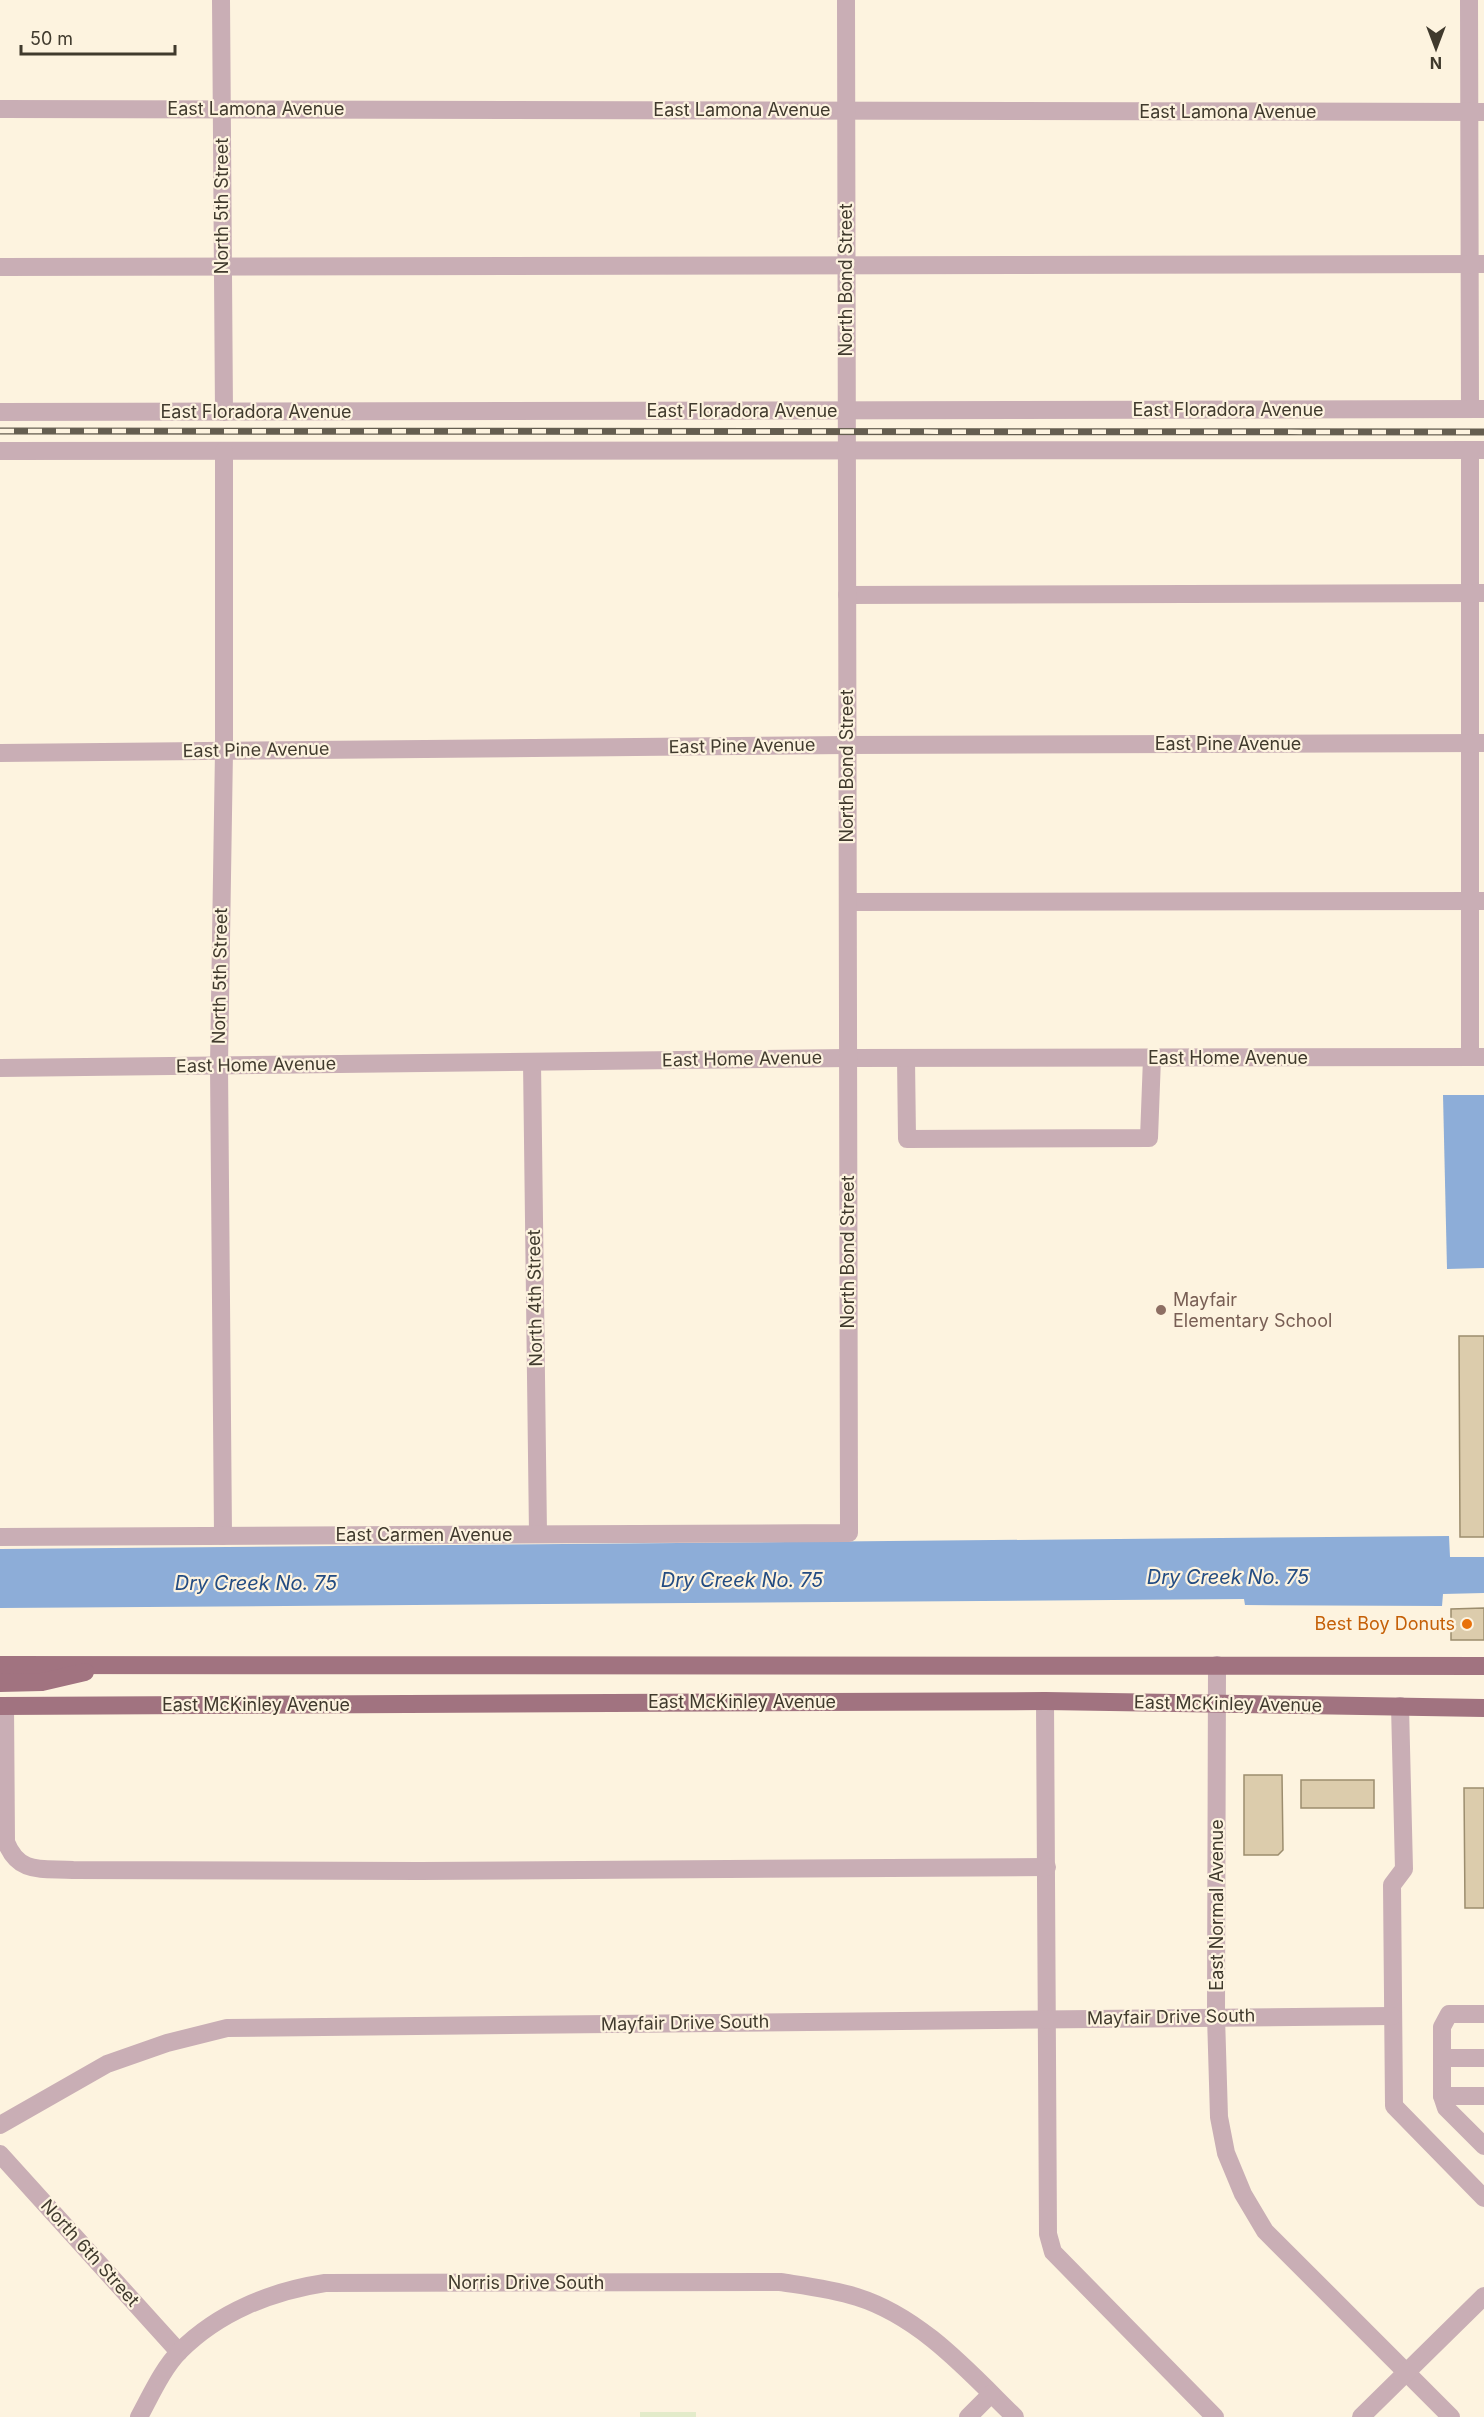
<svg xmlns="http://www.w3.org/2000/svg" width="1484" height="2417" font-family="Inter,sans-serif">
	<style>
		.green { fill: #e3ebca }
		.water { fill: #8dadd8 }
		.building { fill: #dcccac; stroke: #9c8d6e; stroke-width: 1.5 }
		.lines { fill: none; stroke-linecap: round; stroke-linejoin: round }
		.minor { stroke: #c9aeb5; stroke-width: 18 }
		.major { stroke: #a17380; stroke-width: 18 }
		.rail-casing { stroke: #655e50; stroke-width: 7 }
		.rail { stroke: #fdf3df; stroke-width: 4.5; stroke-dasharray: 14; stroke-linecap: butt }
		.education-dot { fill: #8d6e63; stroke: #fdf3df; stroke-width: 2 }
		.food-dot { fill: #e8710a; stroke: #fdf3df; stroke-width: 2 }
		.labels { text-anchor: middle; stroke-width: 4.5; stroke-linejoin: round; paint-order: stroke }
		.street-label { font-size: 18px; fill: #403a2d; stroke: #fdf3df }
		.education-label { font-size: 18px; fill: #785e54; stroke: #fdf3df; text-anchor: start }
		.food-label { font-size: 18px; fill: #c56008; stroke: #fdf3df; text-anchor: end }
		.water-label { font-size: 20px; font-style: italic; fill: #234c82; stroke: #fdf3df }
	</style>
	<rect width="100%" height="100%" fill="#fdf3df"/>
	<rect class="green" x="640" y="2412" width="56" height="5"/>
	<g class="water">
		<path d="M1443 1095H1484V1268L1447 1269Z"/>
		<path d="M1449 1536 1450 1557H1484V1593L1443 1594 1442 1606 1245 1605 1244 1599 0 1608V1549Z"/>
	</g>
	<g class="building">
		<path d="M1459 1336H1484V1537H1460Z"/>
		<path d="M1484 1608V1640H1451V1609Z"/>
		<path d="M1244 1775H1282L1283 1850 1278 1855H1244Z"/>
		<rect x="1301" y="1780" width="73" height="28"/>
		<path d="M1464 1788H1484V1908H1465Z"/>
	</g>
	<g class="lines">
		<g class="minor">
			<path d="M221 0 224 412"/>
			<path d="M1469 0 1470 409"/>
			<path d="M0 109 1484 112"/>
			<path d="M0 267 1484 264"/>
			<path d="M0 412 1484 409"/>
			<path d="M1470 450V1057"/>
			<path d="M0 451 1484 450"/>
			<path d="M847 595 1484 593"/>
			<path d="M0 753 847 745 1484 743"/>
			<path d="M848 902 1484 901"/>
			<path d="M906 1058 907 1139 1149 1138 1152 1058"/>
			<path d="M532 1062 538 1534"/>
			<path d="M0 1068 848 1058 1484 1057"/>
			<path d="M223 1536 219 1065 224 751V451"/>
			<path d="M0 1537 849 1533 846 0"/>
			<path d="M1217 1665 1216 2016 1219 2117 1226 2153 1243 2194 1265 2231 1451 2417"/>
			<path d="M1045 1701 1048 2234 1053 2252 1215 2417"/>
			<path d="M5 1706 6 1842C19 1875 42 1868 73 1870L420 1871 1047 1867"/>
			<path d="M1400 1706 1404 1869 1392 1885 1394 2106 1484 2198"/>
			<path d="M1484 2014H1449L1442 2027V2096L1446 2108 1484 2146"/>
			<path d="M1442 2058H1484"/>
			<path d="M1442 2096H1484"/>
			<path d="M0 2125 107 2064 167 2043 227 2028 1392 2016"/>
			<path d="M0 2154 179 2352"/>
			<path d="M139 2417C151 2395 163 2368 180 2351 219 2312 272 2291 325 2283L780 2282C806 2286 832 2289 857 2297 921 2317 969 2372 1015 2417"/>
			<path d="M968 2417 991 2394"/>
			<path d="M1361 2417 1484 2296"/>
		</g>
		<g class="major">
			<path d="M0 1665 1484 1666"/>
			<path d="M0 1683 42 1682 85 1672"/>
			<path d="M0 1706 1045 1701 1484 1708"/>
		</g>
		<defs>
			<path id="rail" d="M0 431 1484 432"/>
		</defs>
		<use href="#rail" class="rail-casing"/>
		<use href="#rail" class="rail"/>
	</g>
	<circle class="education-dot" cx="1161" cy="1310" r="6"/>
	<circle class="food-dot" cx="1467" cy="1624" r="6"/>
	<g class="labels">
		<g class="street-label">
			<text x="256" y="115">East Lamona Avenue</text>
			<text x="742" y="116">East Lamona Avenue</text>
			<text x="1228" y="118">East Lamona Avenue</text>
			<text transform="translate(222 206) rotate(-90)" y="6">North 5th Street</text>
			<text transform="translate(846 280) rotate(-90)" y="6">North Bond Street</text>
			<text x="1228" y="416">East Floradora Avenue</text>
			<text x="742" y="417">East Floradora Avenue</text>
			<text x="256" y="418">East Floradora Avenue</text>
			<text x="1228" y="750">East Pine Avenue</text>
			<text transform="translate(742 746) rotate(-1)" y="6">East Pine Avenue</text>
			<text transform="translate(256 750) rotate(-1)" y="6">East Pine Avenue</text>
			<text transform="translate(847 766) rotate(-90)" y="6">North Bond Street</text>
			<text transform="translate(220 976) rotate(-89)" y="6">North 5th Street</text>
			<text x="1228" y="1064">East Home Avenue</text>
			<text transform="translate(742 1059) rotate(-1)" y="6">East Home Avenue</text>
			<text transform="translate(256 1065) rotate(-1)" y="6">East Home Avenue</text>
			<text transform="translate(848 1252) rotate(-90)" y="6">North Bond Street</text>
			<text transform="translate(535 1298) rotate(-91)" y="6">North 4th Street</text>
			<text x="424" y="1541">East Carmen Avenue</text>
			<text x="742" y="1708">East McKinley Avenue</text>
			<text transform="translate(1228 1704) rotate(1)" y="6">East McKinley Avenue</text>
			<text x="256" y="1711">East McKinley Avenue</text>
			<text transform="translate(1217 1905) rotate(-90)" y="6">East Normal Avenue</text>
			<text transform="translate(1171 2017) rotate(-1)" y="6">Mayfair Drive South</text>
			<text transform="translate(685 2023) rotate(-1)" y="6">Mayfair Drive South</text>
			<text transform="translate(90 2253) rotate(48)" y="6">North 6th Street</text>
			<text x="526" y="2289">Norris Drive South</text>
		</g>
		<g class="education-label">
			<text x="1173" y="1306">Mayfair<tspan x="1173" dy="21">Elementary School</tspan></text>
		</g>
		<g class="food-label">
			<text x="1455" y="1630">Best Boy Donuts</text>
		</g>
		<g class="water-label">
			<text x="1228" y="1584">Dry Creek No. 75</text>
			<text x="742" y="1587">Dry Creek No. 75</text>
			<text x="256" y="1590">Dry Creek No. 75</text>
		</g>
	</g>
	<g transform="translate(1436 48) rotate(180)" stroke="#fdf3df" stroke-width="4.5" paint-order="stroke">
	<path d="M0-4.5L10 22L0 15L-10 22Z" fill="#403a2d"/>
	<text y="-9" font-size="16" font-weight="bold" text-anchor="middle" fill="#403a2d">N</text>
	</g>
	<path d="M21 45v9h154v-9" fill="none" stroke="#403a2d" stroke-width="3"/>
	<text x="30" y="45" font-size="18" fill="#403a2d" stroke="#fdf3df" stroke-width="4.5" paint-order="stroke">50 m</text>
</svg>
